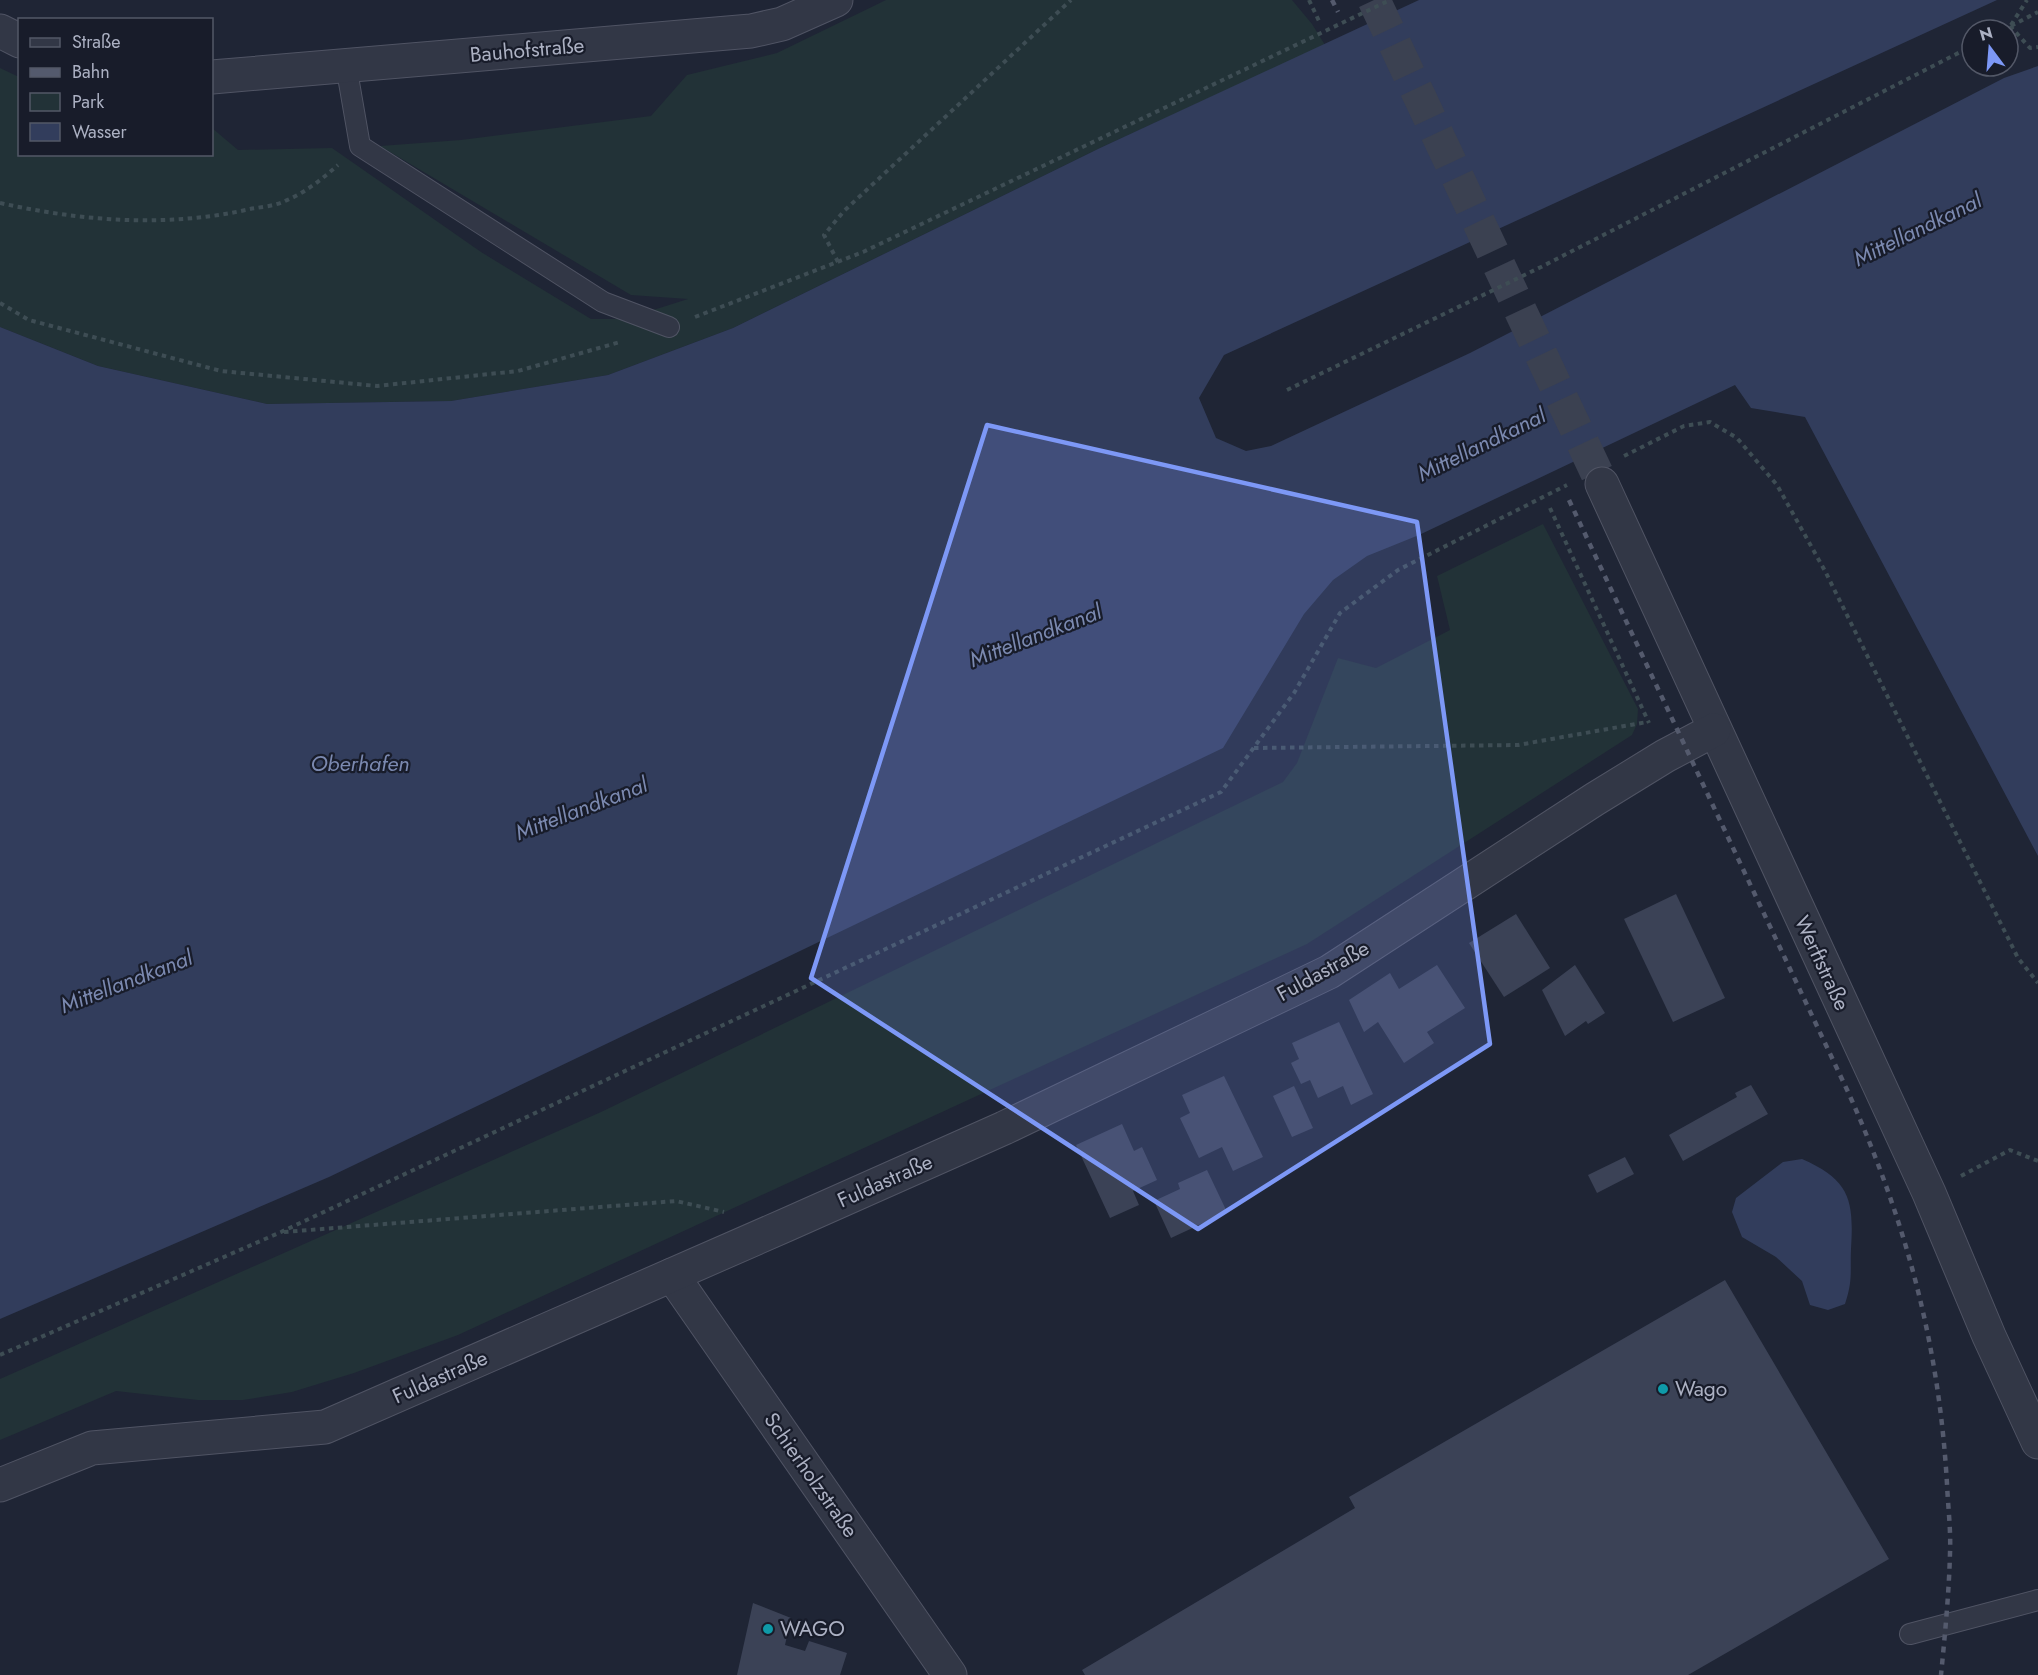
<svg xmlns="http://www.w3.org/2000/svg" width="2038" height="1675" font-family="Jost,sans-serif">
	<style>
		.green { fill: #223237 }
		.water { fill: #323d5c }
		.building { fill: #3b4256 }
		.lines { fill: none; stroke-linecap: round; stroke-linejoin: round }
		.street-tunnel { stroke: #3b4151; stroke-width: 33; stroke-dasharray: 33 16; stroke-linecap: butt }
		.lane-casing { stroke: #505464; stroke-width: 22 }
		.street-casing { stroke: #505464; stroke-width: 35 }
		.path { stroke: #3e4d54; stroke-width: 4; stroke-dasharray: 4.5 4.5; stroke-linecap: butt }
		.lane { stroke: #323746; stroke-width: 20 }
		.street { stroke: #323746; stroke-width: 33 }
		.rail { stroke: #545a6d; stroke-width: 4.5; stroke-dasharray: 6 6; stroke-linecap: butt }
		.marked { fill: #7d98f6; fill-opacity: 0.2; stroke: #7d98f6; stroke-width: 4.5; stroke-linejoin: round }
		.culture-dot { fill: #0f9aa8; stroke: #181c2a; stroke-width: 2 }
		.labels { text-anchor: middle; stroke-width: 4.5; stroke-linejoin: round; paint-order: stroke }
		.street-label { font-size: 21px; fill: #acb1c3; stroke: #181c2a }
		.poi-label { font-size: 21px; fill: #acb1c3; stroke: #181c2a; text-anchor: start }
		.water-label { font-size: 22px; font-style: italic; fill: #7b89b0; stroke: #181c2a }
	</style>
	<rect width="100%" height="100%" fill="#1f2535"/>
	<g class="green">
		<path d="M886 0H1292L1312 24 1325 45 1100 148 733 328 608 375 451 401 267 404 98 366 0 327V68L19 77 20 154H212V128L238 150 332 148 481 252 591 319H625L688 299 631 295 380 146 461 140 651 116 687 75 777 53Z"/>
		<path d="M1543 524 1638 709 1637 724 1632 735 1307 944 458 1335 354 1373 292 1392 243 1400H198L116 1391 0 1440V1379L601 1112 1283 782 1297 763 1338 658 1376 668 1450 630 1437 576Z"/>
	</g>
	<g class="water">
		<path d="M1419 0H1997L1224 355 1199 398 1216 438 1246 451 1271 446 1470 353 2004 78 2038 66V856L1805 417 1751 408 1735 385 1419 535 1367 556 1333 580 1304 614 1223 748 329 1177 0 1319V327L98 366 267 404 451 401 608 375 733 328 1100 148Z"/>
		<path d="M1802 1159C1850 1180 1854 1200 1851 1249 1850 1272 1853 1280 1845 1304L1828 1310 1810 1305 1802 1281 1776 1257 1742 1237 1732 1212 1736 1198 1783 1162Z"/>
	</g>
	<g class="building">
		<path d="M1676 894 1725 998 1673 1022 1624 919Z"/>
		<path d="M1516 914 1550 968 1504 997 1469 943Z"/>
		<path d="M1437 965 1465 1008 1427 1032 1434 1043 1404 1063 1378 1022 1364 1032 1349 1000 1390 973 1399 989Z"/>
		<path d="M1575 965 1605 1013 1588 1024 1586 1021 1565 1036 1542 990Z"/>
		<path d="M1339 1022 1373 1094 1351 1105 1343 1086 1318 1098 1310 1080 1301 1084 1291 1063 1299 1059 1292 1043Z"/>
		<path d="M1224 1076 1263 1157 1233 1171 1222 1147 1199 1158 1180 1118 1190 1113 1182 1095Z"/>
		<path d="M1751 1085 1768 1114 1683 1161 1669 1135 1737 1097 1735 1093Z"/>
		<path d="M1294 1086 1313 1128 1292 1137 1273 1096Z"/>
		<path d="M1122 1124 1134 1151 1142 1147 1157 1180 1133 1191 1139 1205 1110 1218 1076 1145Z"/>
		<path d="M1625 1157 1634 1174 1597 1193 1588 1175Z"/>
		<path d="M1207 1170 1227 1212 1171 1238 1154 1201 1180 1189 1178 1183Z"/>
		<path d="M1725 1280 1889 1559 1688 1675H1085L1082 1670 1355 1508 1349 1497Z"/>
		<path d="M753 1603 791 1618 785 1645 805 1651 809 1641 847 1653 840 1675H737Z"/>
	</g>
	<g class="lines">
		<path class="street-tunnel" d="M1374 0 1602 484"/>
		<defs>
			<g id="lane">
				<path d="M346 65 360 146 603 302 669 327"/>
				<path d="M1910 1634 2038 1600"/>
			</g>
			<g id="street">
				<path d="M0 31 20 41"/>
				<path d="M212 77 751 31 782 24 836 0"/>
				<path d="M1602 484 1929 1193 1989 1336 2038 1442"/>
				<path d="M672 1275 950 1675"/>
				<path d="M0 1485 92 1448 325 1427 786 1225 1004 1128 1329 972 1595 799 1665 756 1714 730"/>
			</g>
		</defs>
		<use href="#lane" class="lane-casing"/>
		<use href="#street" class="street-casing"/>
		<g class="path">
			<path d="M1309 0 1319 21"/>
			<path d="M2011 25 2027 0"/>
			<path d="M2010 26 2030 48 2038 47"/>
			<path d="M2003 30 2038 12"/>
			<path d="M0 203C81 221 168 228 250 209 261 207 275 206 285 201 305 193 322 179 338 165"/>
			<path d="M838 262 824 235 844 211 1071 0"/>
			<path d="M0 303 29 320 221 371 377 386 518 371 620 342"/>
			<path d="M695 317 863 252 1390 0"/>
			<path d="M1287 390 1541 267 1972 46"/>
			<path d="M1624 456 1684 426 1710 422 1737 438 1777 485 1825 571 2018 958 2038 983"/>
			<path d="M1550 508 1649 723"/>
			<path d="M1254 748 1518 745 1647 722"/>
			<path d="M1961 1176 2010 1150 2038 1161"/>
			<path d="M284 1232 676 1201 724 1212"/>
			<path d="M0 1355 281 1232 1221 792 1294 693 1340 613 1398 570 1567 485"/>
		</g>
		<use href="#lane" class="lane"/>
		<use href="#street" class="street"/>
		<g class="rail">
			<path d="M1332 0 1338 12"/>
			<path d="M1569 500 1849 1094C1906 1222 1939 1344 1947 1484 1948 1507 1951 1530 1950 1553 1949 1593 1945 1634 1941 1675"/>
		</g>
	</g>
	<path class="marked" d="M987 425 1417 522 1490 1044 1198 1229 811 978Z"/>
	<g class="culture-dot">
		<circle cx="1663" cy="1389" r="6"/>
		<circle cx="768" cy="1629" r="6"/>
	</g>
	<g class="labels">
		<g class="street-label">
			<text transform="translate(527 50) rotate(-5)" y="7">Bauhofstraße</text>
			<text transform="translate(1822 963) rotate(65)" y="7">Werftstraße</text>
			<text transform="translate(1323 971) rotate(-29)" y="7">Fuldastraße</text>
			<text transform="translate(885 1181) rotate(-24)" y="7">Fuldastraße</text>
			<text transform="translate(440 1377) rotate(-24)" y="7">Fuldastraße</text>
			<text transform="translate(811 1475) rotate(55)" y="7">Schierholzstraße</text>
		</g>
		<g class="poi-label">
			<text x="1675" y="1396">Wago</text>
			<text x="780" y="1636">WAGO</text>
		</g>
		<g class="water-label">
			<text transform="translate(1917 229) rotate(-26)" y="8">Mittellandkanal</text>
			<text transform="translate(1481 444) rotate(-26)" y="8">Mittellandkanal</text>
			<text transform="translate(1035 635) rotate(-21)" y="8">Mittellandkanal</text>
			<text x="360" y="771">Oberhafen</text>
			<text transform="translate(581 808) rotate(-21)" y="8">Mittellandkanal</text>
			<text transform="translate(126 981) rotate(-21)" y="8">Mittellandkanal</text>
		</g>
	</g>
	<rect x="18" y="18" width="195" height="138" fill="#181c2a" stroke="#535867" stroke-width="1.5"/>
	<rect x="30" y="38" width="30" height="9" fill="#323746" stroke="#535867" stroke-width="1.5"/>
	<text x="72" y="48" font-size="18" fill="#acb1c3">Straße</text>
	<rect x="30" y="68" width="30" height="9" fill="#545a6d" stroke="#535867" stroke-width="1.5"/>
	<text x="72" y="78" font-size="18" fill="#acb1c3">Bahn</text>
	<rect x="30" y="93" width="30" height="18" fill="#223237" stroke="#535867" stroke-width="1.5"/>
	<text x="72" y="108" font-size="18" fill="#acb1c3">Park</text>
	<rect x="30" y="123" width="30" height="18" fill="#323d5c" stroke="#535867" stroke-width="1.5"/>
	<text x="72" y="138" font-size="18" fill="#acb1c3">Wasser</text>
	<g transform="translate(1990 48) rotate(344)"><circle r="28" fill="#181c2a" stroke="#535867" stroke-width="1.5"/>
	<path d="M0-4.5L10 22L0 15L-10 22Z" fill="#7d98f6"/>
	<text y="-9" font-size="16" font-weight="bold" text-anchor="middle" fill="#acb1c3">N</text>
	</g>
</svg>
